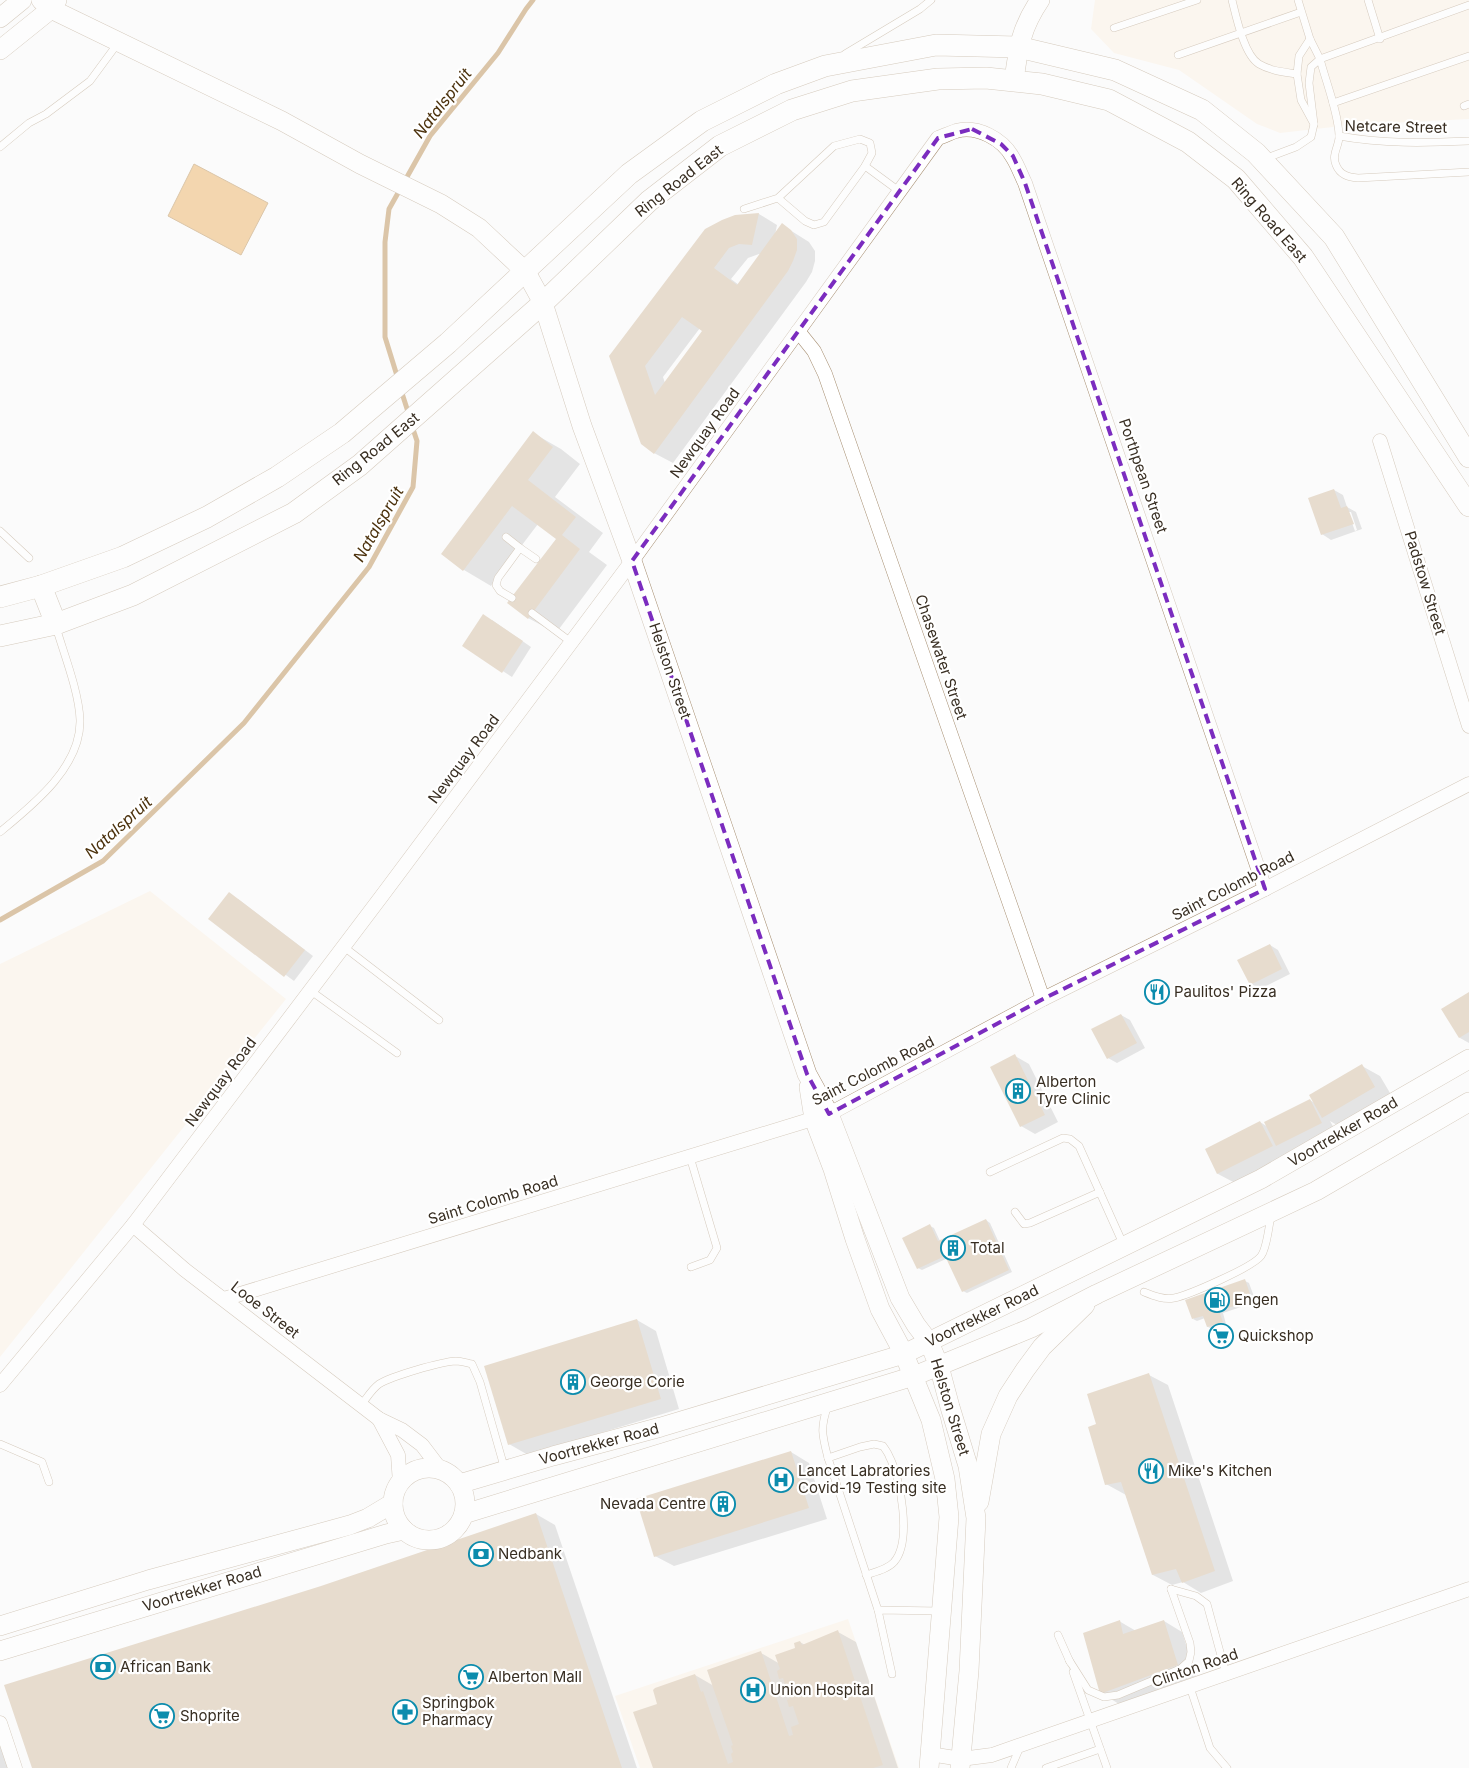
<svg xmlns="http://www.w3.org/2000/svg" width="1469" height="1768" font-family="Inter,sans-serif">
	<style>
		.built { fill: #fbefe0 }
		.water { fill: #e8a953; stroke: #b38444 }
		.shadow { fill: #0003; fill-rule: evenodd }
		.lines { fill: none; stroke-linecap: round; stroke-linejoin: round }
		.stream { stroke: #b38444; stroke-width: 5 }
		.building { fill: #ceb698; fill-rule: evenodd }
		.lane-casing { stroke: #a89073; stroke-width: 8 }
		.street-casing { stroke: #a89073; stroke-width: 15 }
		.secondary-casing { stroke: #a89073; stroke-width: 20 }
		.primary-casing { stroke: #a89073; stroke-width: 22 }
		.lane { stroke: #fff; stroke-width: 7 }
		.street { stroke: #fff; stroke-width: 14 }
		.secondary { stroke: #fff; stroke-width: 19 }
		.primary { stroke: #fff; stroke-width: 21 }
		.marked { fill: none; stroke: #7b2cbf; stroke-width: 4; stroke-dasharray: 10 6; stroke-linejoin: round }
		.labels { text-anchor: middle; stroke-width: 4.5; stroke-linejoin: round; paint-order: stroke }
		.street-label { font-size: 15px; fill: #382e22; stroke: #fff }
		.poi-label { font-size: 15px; fill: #382e22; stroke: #fff; text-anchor: start }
		.water-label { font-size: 16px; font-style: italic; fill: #4c320d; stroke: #fff }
	</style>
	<rect width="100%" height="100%" fill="#fbfbfb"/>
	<g class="built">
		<path d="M1095 0H1469V119L1351 125 1280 133 1257 124 1179 70 1114 53 1091 29Z"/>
		<path d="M150 891 286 999 0 1357V964Z"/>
		<path d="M848 1619 899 1768H640L615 1696Z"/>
	</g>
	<path class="water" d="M194 164 268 203 241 255 168 216Z"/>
	<g class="shadow">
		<path d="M759 214 777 225 775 235 782 225 809 242 815 251V261L812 272 806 282 673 463 654 453 610 356 735 216ZM759 254H761L739 285 731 279 748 258ZM700 328 704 331 665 383 663 377Z"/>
		<path d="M533 433 561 449 580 464 555 497 603 533 589 552 607 565 556 633 528 618 557 538 538 524 491 586 464 570 442 554Z"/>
		<path d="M1334 490 1343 495 1347 507 1356 512 1362 529 1331 540 1322 534ZM1348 512H1351L1357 530 1355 531Z"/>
		<path d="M492 620 531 647 512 677 463 645Z"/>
		<path d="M238 899 313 956 294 981 210 919Z"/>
		<path d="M1270 945 1278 950 1290 974 1260 989 1251 984Z"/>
		<path d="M1469 994V1043L1460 1038 1443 1010Z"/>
		<path d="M1121 1015 1130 1020 1145 1048 1117 1063 1108 1058Z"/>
		<path d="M1015 1056 1029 1064 1058 1122 1035 1134 1021 1126Z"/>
		<path d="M1362 1066 1380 1076 1393 1098 1342 1128 1330 1121 1335 1130 1237 1184 1218 1174 1206 1150 1260 1122 1268 1127 1310 1100 1316 1104Z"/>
		<path d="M986 1220 990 1223 1012 1272 967 1293 963 1291 948 1258 922 1270 918 1268 930 1226 934 1228 940 1241Z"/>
		<path d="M1245 1281 1249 1283 1256 1302 1223 1313 1226 1324 1212 1329 1208 1327 1205 1318 1197 1321 1193 1319Z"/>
		<path d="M637 1320 656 1331 679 1409 528 1455 509 1444Z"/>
		<path d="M1149 1375 1168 1385 1233 1581 1201 1593 1183 1582 1172 1585 1153 1575 1126 1495 1106 1484 1098 1425Z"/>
		<path d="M791 1452 809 1463 827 1519 674 1566 655 1556Z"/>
		<path d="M536 1514 555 1525 637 1768H33L321 1587Z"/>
		<path d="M1119 1621 1136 1631 1164 1621 1182 1632 1196 1676 1119 1704 1101 1693Z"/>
		<path d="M838 1632 856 1642 898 1768H654L658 1705 695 1675 714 1686 761 1653 780 1664 797 1649 800 1642 805 1645Z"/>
		<path d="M0 1732 11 1768H0Z"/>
	</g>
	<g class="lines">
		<g class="stream">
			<path d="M398 379 385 337V242L389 209 430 136 498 53 526 9 533 0"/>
			<path d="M401 390 409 415"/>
			<path d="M0 920 103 861 244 723 369 567 413 487 417 441 412 426"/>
		</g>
	</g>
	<g class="building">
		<path d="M759 213 752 245 739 244 729 248 714 268 737 285 782 223 791 230 797 239V250L793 261 788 271 654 454 641 444 609 356 705 229 722 220 735 215ZM682 317 702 331 655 395 645 366Z"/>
		<path d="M533 431 553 447 528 480 576 517 562 535 580 549 528 619 507 603 556 539 512 506 463 571 441 554Z"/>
		<path d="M1334 489 1341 508 1347 506 1354 524 1321 535 1308 498Z"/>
		<path d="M483 614 523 641 502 673 462 646Z"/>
		<path d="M229 892 305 950 284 977 208 919Z"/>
		<path d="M1270 944 1282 969 1250 985 1237 960Z"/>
		<path d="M1469 992V1032L1459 1038 1441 1009Z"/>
		<path d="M1121 1014 1137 1043 1107 1059 1091 1029Z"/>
		<path d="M1015 1054 1045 1115 1020 1127 990 1067Z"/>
		<path d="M1362 1064 1375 1087 1322 1118 1309 1095Z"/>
		<path d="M1310 1099 1322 1123 1276 1146 1264 1122Z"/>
		<path d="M1260 1121 1273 1146 1217 1174 1205 1149Z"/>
		<path d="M986 1219 1009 1270 962 1292 945 1256 917 1269 902 1238 930 1224 938 1241Z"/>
		<path d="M1245 1279 1252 1300 1219 1311 1223 1322 1207 1327 1203 1316 1192 1319 1185 1300Z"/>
		<path d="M637 1319 661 1399 508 1445 484 1366Z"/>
		<path d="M1149 1373 1215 1571 1182 1583 1176 1569 1152 1575 1121 1482 1105 1485 1088 1427 1096 1424 1087 1394Z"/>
		<path d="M791 1451 809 1508 654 1557 636 1499Z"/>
		<path d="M536 1513 622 1768H32L4 1685 321 1586Z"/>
		<path d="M1120 1620 1123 1634 1164 1620 1178 1665 1100 1694 1083 1633Z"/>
		<path d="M838 1630 883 1765 873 1768H653L633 1712 657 1704 653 1690 655 1688 695 1674 701 1692 703 1691 728 1764 733 1762 731 1754 733 1752 731 1746 733 1745 707 1670 761 1651 789 1736 793 1735 791 1727 799 1724 793 1706 789 1707 787 1700 790 1699 783 1678 779 1679 777 1671 780 1669 775 1655 795 1648 794 1643 800 1641 802 1645Z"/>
	</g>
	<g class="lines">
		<defs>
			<g id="lane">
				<path d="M1232 0C1236 16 1244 55 1259 64 1271 71 1284 72 1297 74"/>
				<path d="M1298 0 1310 39 1320 59 1469 5"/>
				<path d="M1368 0 1380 39"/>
				<path d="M1114 28 1197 0"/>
				<path d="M845 54 920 9 931 0"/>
				<path d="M1178 55 1301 12"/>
				<path d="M1333 103 1469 56"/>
				<path d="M1464 106 1469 104"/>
				<path d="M1314 124 1309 83 1311 67 1320 59C1326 82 1338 112 1339 135 1340 145 1331 154 1336 165 1340 175 1348 177 1358 178L1469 172"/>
				<path d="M1339 136C1383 144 1425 143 1469 141"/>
				<path d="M0 147 29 123 46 114 90 81 118 43"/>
				<path d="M1264 159 1296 147 1311 137 1314 124 1301 100 1297 74 1299 56 1310 39"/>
				<path d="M865 166 899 191"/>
				<path d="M744 209 778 198 834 146 860 139 870 143 872 153 865 166 824 222 814 225 805 221 778 198"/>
				<path d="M0 531 29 558"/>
				<path d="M506 537 520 548"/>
				<path d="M512 598 500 591 496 585 498 578 520 548 536 559"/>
				<path d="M532 613 571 642"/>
				<path d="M0 832C33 805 81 767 80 720 79 692 64 654 56 627"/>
				<path d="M344 947 439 1020"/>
				<path d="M311 991 397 1053"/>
				<path d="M690 1157 717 1248 710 1260 691 1267"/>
				<path d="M990 1172 1063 1138 1070 1139 1079 1146 1124 1246"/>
				<path d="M1015 1212 1024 1224 1030 1223 1100 1192"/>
				<path d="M1144 1292C1154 1296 1164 1300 1174 1298 1189 1295 1253 1267 1261 1256 1267 1248 1269 1226 1271 1215"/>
				<path d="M361 1405C367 1398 371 1390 379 1384 392 1376 440 1362 456 1361 461 1361 467 1363 472 1364L480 1382 505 1470"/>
				<path d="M828 1405C820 1428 822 1435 828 1458L878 1610"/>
				<path d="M0 1444 42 1462 49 1482"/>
				<path d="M828 1458 860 1447 874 1444 883 1446C885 1449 888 1453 889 1456 901 1478 912 1542 894 1562 888 1569 875 1572 866 1575"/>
				<path d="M1171 1589 1196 1596 1207 1604 1226 1674"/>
				<path d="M1058 1635 1070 1662"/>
				<path d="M1069 1660 1088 1690 1104 1697 1118 1695 1180 1669 1189 1661 1191 1652 1190 1643 1171 1589"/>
				<path d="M1073 1672 1107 1768"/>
				<path d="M892 1674 878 1610 940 1611"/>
				<path d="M1190 1687 1210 1748 1227 1768"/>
				<path d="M1011 1768 1020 1747"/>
				<path d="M1046 1768 1100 1749"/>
			</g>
			<g id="street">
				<path d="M798 331 814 351 825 374 1043 999"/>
				<path d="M1380 441 1469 726"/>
				<path d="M133 1225 185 1270 379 1419 402 1430 422 1445 441 1470"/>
				<path d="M224 1299 829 1114 1043 999 1265 889 1469 784"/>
				<path d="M0 1385 133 1225 381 897 632 561 938 138C944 136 950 133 956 131 977 125 1003 139 1013 158 1018 166 1021 175 1025 183L1265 889"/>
				<path d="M379 1419 398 1455 400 1483"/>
				<path d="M0 1723 15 1768"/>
				<path d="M930 1754 961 1759 992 1755 1469 1589"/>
			</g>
			<g id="secondary">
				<path d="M41 0 51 9 282 121 360 164 441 204 479 228 526 272 543 303 582 426 632 561 807 1074 829 1114 900 1298 916 1325 929 1342 939 1366 950 1407 968 1466 976 1518 969 1671 960 1768"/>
				<path d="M0 18 22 0"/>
				<path d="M0 50 51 9 57 0"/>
				<path d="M1014 81C1018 48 1021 28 1040 0"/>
				<path d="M809 1087 814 1119 833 1169 855 1239 880 1309 904 1354 931 1420 945 1479 949 1517 929 1768"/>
				<circle cx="429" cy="1504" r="36"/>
				<path d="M459 1484 553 1456 661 1427 904 1354 1261 1179 1469 1059"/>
				<path d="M979 1502 991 1434 1008 1396 1025 1370 1042 1347 1085 1305"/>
				<path d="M464 1514 914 1376 1031 1328 1097 1294 1316 1191 1469 1102"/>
				<path d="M0 1626 148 1580 350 1525 368 1518 393 1503"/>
				<path d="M0 1651 386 1534 404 1530"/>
			</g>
			<g id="primary">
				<path d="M41 586 56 624"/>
				<path d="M0 597 41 586 123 557 207 517 277 477 342 433 448 343 629 174 702 121 776 84 825 66 936 45 1018 47 1115 70 1202 110 1256 153 1334 237 1469 457"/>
				<path d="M0 636 56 624 133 595 294 513 360 465 543 303 649 201 720 146 792 110 852 91 938 79 986 78 1042 84 1109 100 1188 142 1236 179 1303 257 1469 506"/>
			</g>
		</defs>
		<use href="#lane" class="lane-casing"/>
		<use href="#street" class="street-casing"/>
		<use href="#secondary" class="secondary-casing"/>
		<use href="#primary" class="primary-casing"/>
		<use href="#lane" class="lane"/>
		<use href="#street" class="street"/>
		<use href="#secondary" class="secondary"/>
		<use href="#primary" class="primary"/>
	</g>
	<path d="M0 0H1469V1768H0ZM972 129 1001 144 1013 156 1025 183 1265 889 1043 999 829 1114 807 1074 632 561 938 138Z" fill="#fbfbfb" fill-opacity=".55" fill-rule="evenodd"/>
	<path class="marked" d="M972 129 1001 144 1013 156 1025 183 1265 889 1043 999 829 1114 807 1074 632 561 938 138Z"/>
	<defs>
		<symbol id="restaurant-ring" viewBox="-11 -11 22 22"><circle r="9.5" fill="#fff" stroke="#0c8cad" stroke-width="1.5"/><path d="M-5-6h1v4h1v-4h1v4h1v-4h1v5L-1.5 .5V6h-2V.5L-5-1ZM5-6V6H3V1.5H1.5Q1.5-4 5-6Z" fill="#0c8cad"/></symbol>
		<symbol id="building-ring" viewBox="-11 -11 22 22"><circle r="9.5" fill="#fff" stroke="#0c8cad" stroke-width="1.5"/><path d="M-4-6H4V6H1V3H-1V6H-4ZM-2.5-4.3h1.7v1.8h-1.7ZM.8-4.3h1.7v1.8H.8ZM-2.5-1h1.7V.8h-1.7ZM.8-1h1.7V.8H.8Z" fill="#0c8cad"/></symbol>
		<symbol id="fuel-ring" viewBox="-11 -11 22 22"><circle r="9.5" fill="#fff" stroke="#0c8cad" stroke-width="1.5"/><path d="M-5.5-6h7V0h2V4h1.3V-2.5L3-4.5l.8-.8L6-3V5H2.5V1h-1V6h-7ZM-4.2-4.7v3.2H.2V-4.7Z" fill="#0c8cad"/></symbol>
		<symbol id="supermarket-ring" viewBox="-11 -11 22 22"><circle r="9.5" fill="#fff" stroke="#0c8cad" stroke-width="1.5"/><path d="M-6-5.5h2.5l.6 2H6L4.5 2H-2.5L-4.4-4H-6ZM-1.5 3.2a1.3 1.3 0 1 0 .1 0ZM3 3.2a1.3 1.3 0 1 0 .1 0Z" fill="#0c8cad"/></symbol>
		<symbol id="hospital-ring" viewBox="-11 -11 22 22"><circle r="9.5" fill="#fff" stroke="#0c8cad" stroke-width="1.5"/><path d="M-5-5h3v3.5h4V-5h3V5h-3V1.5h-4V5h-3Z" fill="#0c8cad"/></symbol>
		<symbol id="bank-ring" viewBox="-11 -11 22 22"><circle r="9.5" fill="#fff" stroke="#0c8cad" stroke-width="1.5"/><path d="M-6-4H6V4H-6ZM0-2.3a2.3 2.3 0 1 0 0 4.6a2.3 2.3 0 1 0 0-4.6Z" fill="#0c8cad"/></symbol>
		<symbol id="pharmacy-ring" viewBox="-11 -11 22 22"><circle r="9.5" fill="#fff" stroke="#0c8cad" stroke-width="1.5"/><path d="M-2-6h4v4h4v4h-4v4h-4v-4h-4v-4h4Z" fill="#0c8cad"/></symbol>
	</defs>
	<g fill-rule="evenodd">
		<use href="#restaurant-ring" x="1143" y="978" width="28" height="28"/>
		<use href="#building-ring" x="1004" y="1077" width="28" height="28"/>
		<use href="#building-ring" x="939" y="1234" width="28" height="28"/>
		<use href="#fuel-ring" x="1203" y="1286" width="28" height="28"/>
		<use href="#supermarket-ring" x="1207" y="1322" width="28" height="28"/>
		<use href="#building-ring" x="559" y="1368" width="28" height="28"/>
		<use href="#restaurant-ring" x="1137" y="1457" width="28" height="28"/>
		<use href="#hospital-ring" x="767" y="1466" width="28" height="28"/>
		<use href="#building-ring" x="709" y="1490" width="28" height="28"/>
		<use href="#bank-ring" x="467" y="1540" width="28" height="28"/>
		<use href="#bank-ring" x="89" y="1653" width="28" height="28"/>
		<use href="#supermarket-ring" x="457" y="1663" width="28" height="28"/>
		<use href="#hospital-ring" x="739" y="1676" width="28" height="28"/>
		<use href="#pharmacy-ring" x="391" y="1698" width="28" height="28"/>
		<use href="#supermarket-ring" x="148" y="1702" width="28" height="28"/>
	</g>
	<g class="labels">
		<g class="street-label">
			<text transform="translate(1396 127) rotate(1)" y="5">Netcare Street</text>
			<text transform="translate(679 181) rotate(-38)" y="5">Ring Road East</text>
			<text transform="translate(1269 220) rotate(49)" y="5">Ring Road East</text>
			<text transform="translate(705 433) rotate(-54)" y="5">Newquay Road</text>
			<text transform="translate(376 449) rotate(-39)" y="5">Ring Road East</text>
			<text transform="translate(1143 476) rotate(71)" y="5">Porthpean Street</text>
			<text transform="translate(1425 583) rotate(73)" y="5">Padstow Street</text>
			<text transform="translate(941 657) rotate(71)" y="5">Chasewater Street</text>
			<text transform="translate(670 671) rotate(71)" y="5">Helston Street</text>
			<text transform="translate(464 759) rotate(-53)" y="5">Newquay Road</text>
			<text transform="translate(1233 886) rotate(-27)" y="5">Saint Colomb Road</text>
			<text transform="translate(873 1071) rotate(-27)" y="5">Saint Colomb Road</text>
			<text transform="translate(221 1082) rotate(-53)" y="5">Newquay Road</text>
			<text transform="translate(1343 1132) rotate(-30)" y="5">Voortrekker Road</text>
			<text transform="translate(493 1200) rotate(-17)" y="5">Saint Colomb Road</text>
			<text transform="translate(265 1310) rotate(38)" y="5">Looe Street</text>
			<text transform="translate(982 1316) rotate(-26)" y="5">Voortrekker Road</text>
			<text transform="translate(950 1407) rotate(73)" y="5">Helston Street</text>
			<text transform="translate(599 1444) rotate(-15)" y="5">Voortrekker Road</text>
			<text transform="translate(202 1589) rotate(-17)" y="5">Voortrekker Road</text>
			<text transform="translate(1195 1668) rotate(-19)" y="5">Clinton Road</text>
		</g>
		<g class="poi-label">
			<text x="1174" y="997">Paulitos' Pizza</text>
			<text x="1036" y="1087">Alberton<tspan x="1036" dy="17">Tyre Clinic</tspan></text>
			<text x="970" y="1253">Total</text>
			<text x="1234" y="1305">Engen</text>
			<text x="1238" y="1341">Quickshop</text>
			<text x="590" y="1387">George Corie</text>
			<text x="798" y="1476">Lancet Labratories<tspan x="798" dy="17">Covid-19 Testing site</tspan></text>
			<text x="1168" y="1476">Mike's Kitchen</text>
			<text x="706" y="1509" text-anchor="end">Nevada Centre</text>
			<text x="498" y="1559">Nedbank</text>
			<text x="120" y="1672">African Bank</text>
			<text x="488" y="1682">Alberton Mall</text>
			<text x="770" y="1695">Union Hospital</text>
			<text x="422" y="1708">Springbok<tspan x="422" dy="17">Pharmacy</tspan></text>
			<text x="180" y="1721">Shoprite</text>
		</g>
		<g class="water-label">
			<text transform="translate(442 103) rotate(-52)" y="6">Natalspruit</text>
			<text transform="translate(378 524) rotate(-60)" y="6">Natalspruit</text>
			<text transform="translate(118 827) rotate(-42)" y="6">Natalspruit</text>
		</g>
	</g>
</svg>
